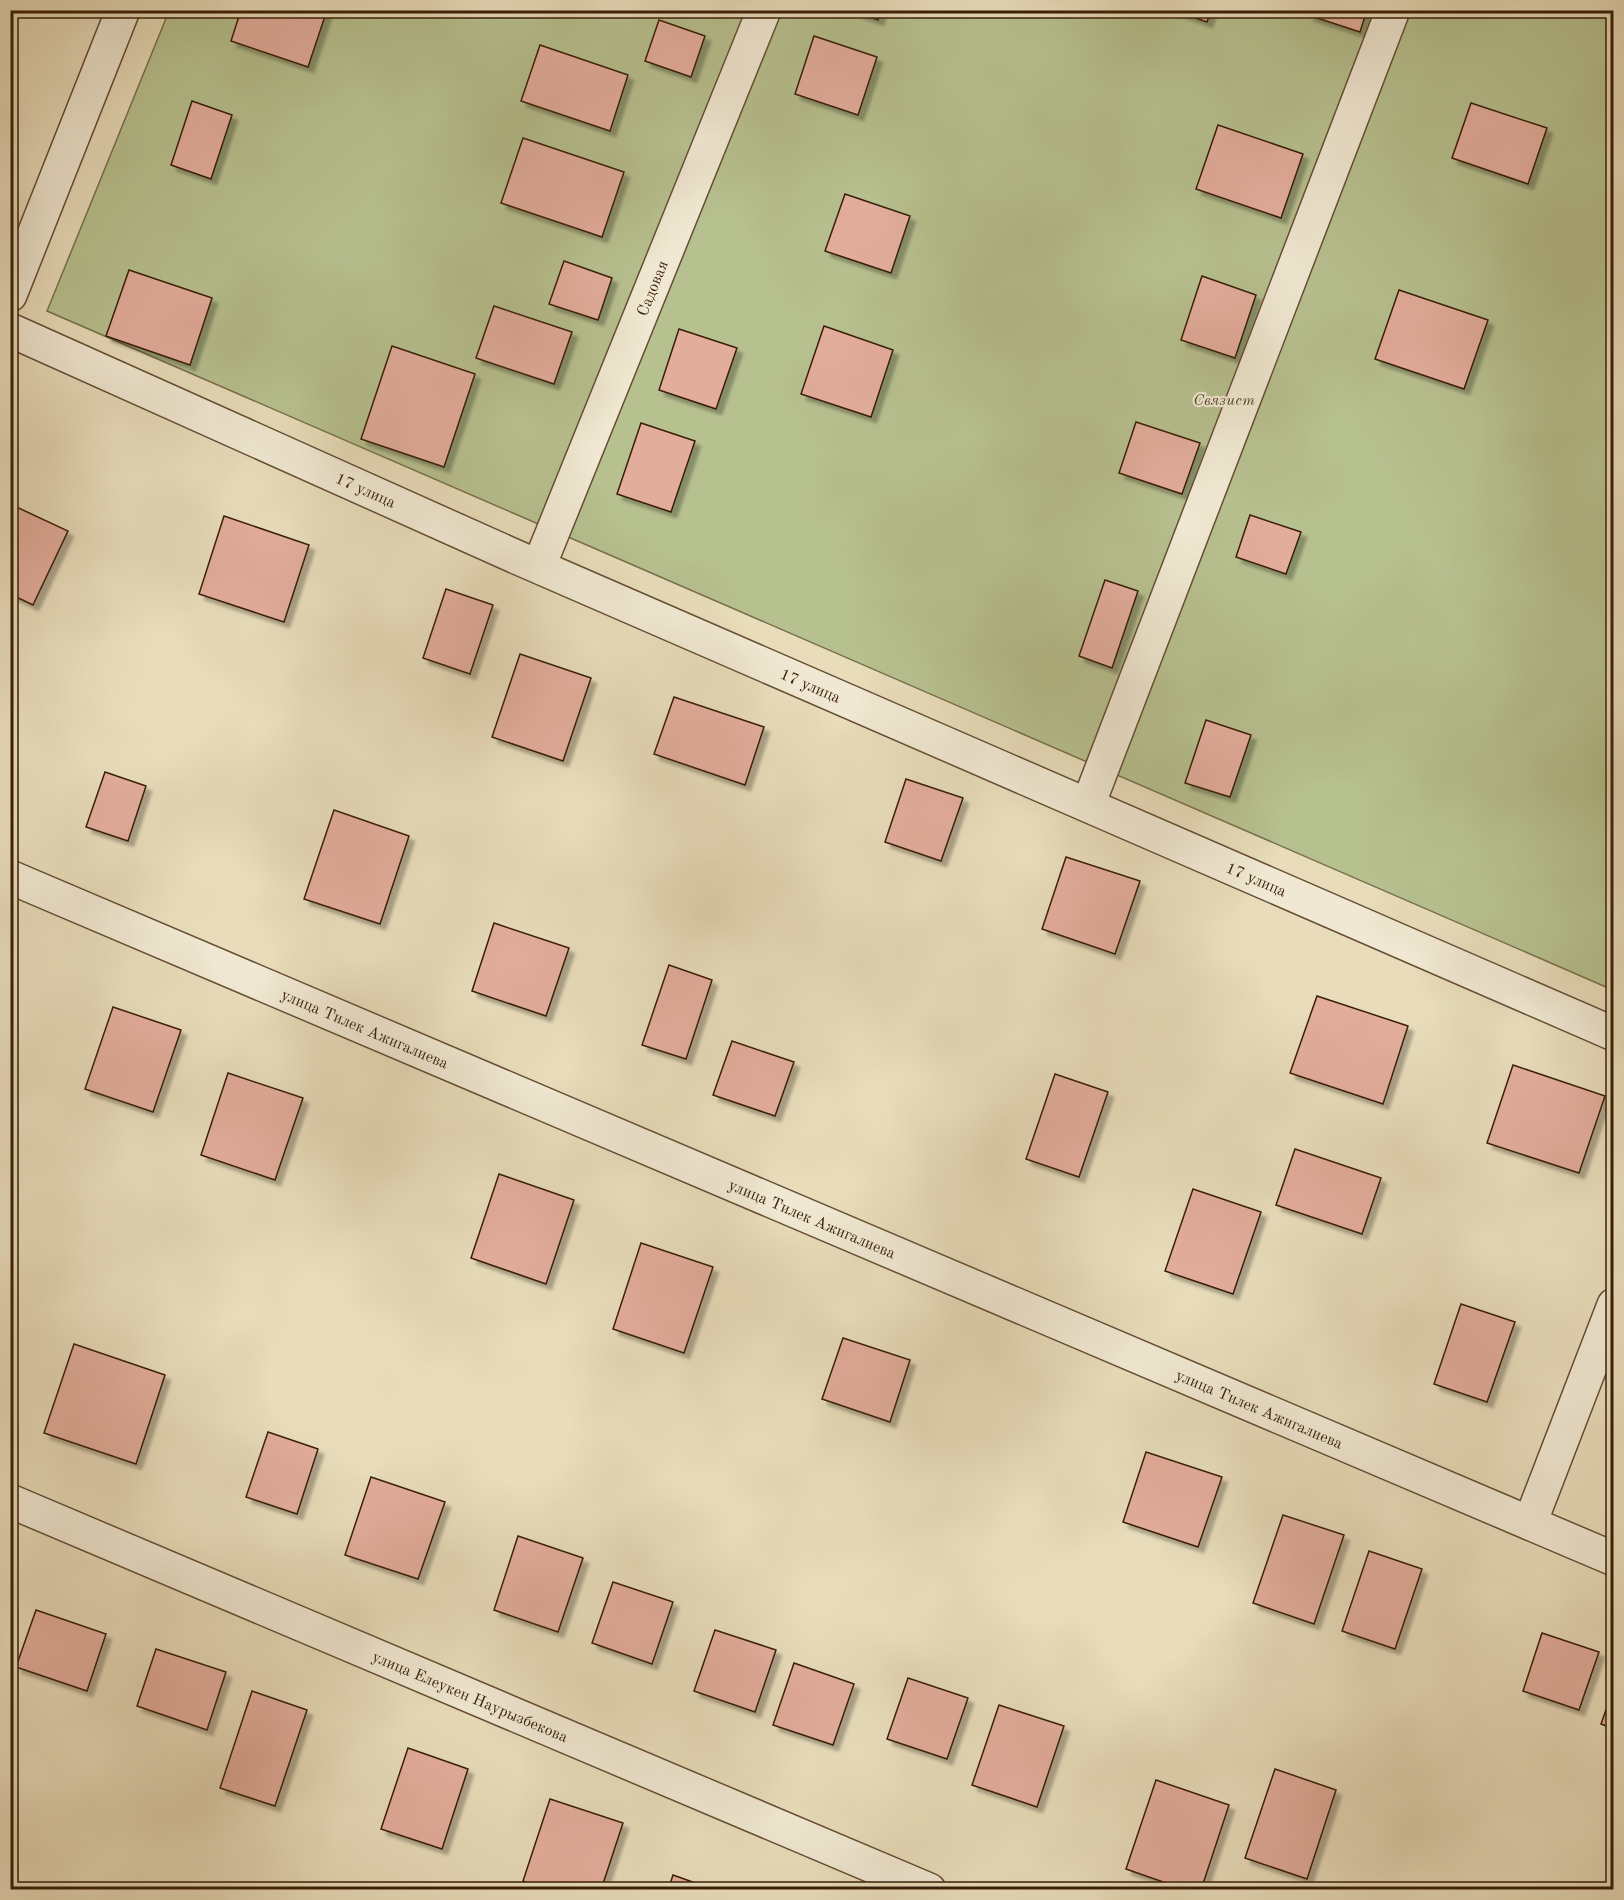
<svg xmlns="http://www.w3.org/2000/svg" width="1624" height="1900" font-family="'Old Standard TT',serif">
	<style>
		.green { fill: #b7c08f; stroke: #78704b; stroke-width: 1.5 }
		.building { fill: #e3ad9c; stroke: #391f07; stroke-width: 1.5; filter: url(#shadow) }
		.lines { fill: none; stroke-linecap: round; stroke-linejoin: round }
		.street-casing { stroke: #654e34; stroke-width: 36 }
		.street { stroke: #f0e8d2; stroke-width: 33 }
		.labels { text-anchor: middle; stroke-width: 4.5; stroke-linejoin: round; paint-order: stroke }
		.street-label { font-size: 16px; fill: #391f07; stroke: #f0e8d2 }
		.park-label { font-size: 16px; font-style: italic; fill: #584729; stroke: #f0e8d2 }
	</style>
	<defs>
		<filter id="shadow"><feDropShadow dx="5.5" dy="5.5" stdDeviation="1.5" flood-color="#0004"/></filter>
	</defs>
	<rect width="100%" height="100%" fill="#e8dcba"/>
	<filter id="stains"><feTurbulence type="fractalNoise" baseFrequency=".00333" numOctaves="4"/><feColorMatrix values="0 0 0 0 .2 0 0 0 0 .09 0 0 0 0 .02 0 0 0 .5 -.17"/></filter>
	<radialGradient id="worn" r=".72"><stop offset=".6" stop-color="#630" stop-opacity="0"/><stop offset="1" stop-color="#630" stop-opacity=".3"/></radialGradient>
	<path class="green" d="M169 11H1613V990L47 311Z"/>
	<g class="building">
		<path d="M241 10H327L308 67 231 41Z"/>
		<path d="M851 10H881L878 20Z"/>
		<path d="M1173 10H1211L1207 22Z"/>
		<path d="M1310 10H1367L1360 32 1308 15Z"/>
		<path d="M659 20 705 36 691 77 645 61Z"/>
		<path d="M814 36 877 57 858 115 795 94Z"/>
		<path d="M540 45 628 75 610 131 521 101Z"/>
		<path d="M192 101 232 115 211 179 171 165Z"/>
		<path d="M1471 103 1547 128 1528 184 1452 158Z"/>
		<path d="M1218 125 1303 154 1281 218 1196 189Z"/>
		<path d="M523 138 624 172 602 237 501 203Z"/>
		<path d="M845 194 910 216 891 273 825 251Z"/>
		<path d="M564 261 612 278 598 320 549 304Z"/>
		<path d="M129 270 212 298 190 365 106 336Z"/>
		<path d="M1202 276 1256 295 1235 358 1181 340Z"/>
		<path d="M1399 290 1488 320 1464 389 1375 359Z"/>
		<path d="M494 306 572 332 554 384 476 358Z"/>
		<path d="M824 326 893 350 871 417 801 394Z"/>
		<path d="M679 329 737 348 716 409 659 390Z"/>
		<path d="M392 346 475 374 444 467 361 439Z"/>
		<path d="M1136 422 1200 443 1182 494 1119 473Z"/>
		<path d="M641 423 695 441 671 512 617 494Z"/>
		<path d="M10 504 68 531 33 605 10 594Z"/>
		<path d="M1250 515 1301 532 1286 574 1236 557Z"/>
		<path d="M224 516 309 545 284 622 199 594Z"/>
		<path d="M1105 580 1138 591 1112 668 1079 656Z"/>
		<path d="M446 589 493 605 470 674 423 658Z"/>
		<path d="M520 654 591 678 563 761 492 737Z"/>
		<path d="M674 697 764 727 745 785 654 754Z"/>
		<path d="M1206 720 1251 735 1230 797 1185 783Z"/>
		<path d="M105 772 146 786 128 841 86 827Z"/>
		<path d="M906 779 963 798 941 861 885 842Z"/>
		<path d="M334 810 409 836 380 924 304 899Z"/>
		<path d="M1066 857 1140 881 1115 954 1042 929Z"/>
		<path d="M494 923 569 948 546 1016 472 991Z"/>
		<path d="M669 965 712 980 686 1059 642 1045Z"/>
		<path d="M1317 996 1408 1026 1383 1104 1290 1073Z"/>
		<path d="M113 1007 181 1030 153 1112 85 1089Z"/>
		<path d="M732 1041 794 1062 775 1116 713 1095Z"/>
		<path d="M1513 1065 1605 1096 1579 1173 1487 1143Z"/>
		<path d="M228 1073 303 1098 275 1180 201 1155Z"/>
		<path d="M1055 1074 1108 1092 1079 1177 1026 1159Z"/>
		<path d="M1295 1149 1381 1178 1362 1234 1276 1205Z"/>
		<path d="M499 1174 574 1200 546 1284 471 1258Z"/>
		<path d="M1193 1189 1261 1212 1233 1294 1165 1271Z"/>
		<path d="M641 1243 713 1267 684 1353 613 1329Z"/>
		<path d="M1461 1304 1515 1322 1487 1402 1434 1384Z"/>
		<path d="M843 1338 910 1360 890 1422 822 1399Z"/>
		<path d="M74 1344 165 1375 136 1464 44 1433Z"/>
		<path d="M268 1432 318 1449 297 1514 246 1497Z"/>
		<path d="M1146 1452 1222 1477 1198 1547 1123 1522Z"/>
		<path d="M371 1477 445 1502 418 1579 345 1555Z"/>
		<path d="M1283 1515 1344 1535 1314 1624 1253 1603Z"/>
		<path d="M518 1536 583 1558 558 1632 494 1610Z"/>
		<path d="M1369 1551 1422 1569 1395 1649 1342 1631Z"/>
		<path d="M613 1582 673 1602 652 1664 592 1643Z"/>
		<path d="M36 1610 106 1634 87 1691 16 1667Z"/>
		<path d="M715 1630 776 1650 755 1712 694 1691Z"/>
		<path d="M1542 1633 1599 1652 1579 1710 1523 1691Z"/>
		<path d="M156 1649 226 1672 207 1730 137 1706Z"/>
		<path d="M794 1663 854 1684 833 1745 773 1725Z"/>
		<path d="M908 1678 968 1698 947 1759 887 1739Z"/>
		<path d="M1614 1687V1729L1601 1724Z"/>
		<path d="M252 1691 307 1710 275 1806 220 1788Z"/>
		<path d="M999 1705 1064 1726 1037 1807 972 1785Z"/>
		<path d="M408 1748 468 1769 442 1849 381 1829Z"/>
		<path d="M1275 1769 1336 1790 1307 1879 1245 1858Z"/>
		<path d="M1156 1780 1229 1805 1201 1890H1186L1126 1869Z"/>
		<path d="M550 1799 623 1823 601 1890H547L523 1881Z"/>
		<path d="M673 1875 715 1890H668Z"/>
	</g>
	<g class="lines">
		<defs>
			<g id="street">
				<path d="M10 295 123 10"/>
				<path id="s1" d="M10 330 514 556 1614 1034"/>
				<path id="s2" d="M539 566 764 10"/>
				<path d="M1088 805 1393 10"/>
				<path id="s3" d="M10 877 1614 1559"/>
				<path id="s4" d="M10 1501 929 1890"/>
				<path d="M1530 1523 1614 1305"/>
			</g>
		</defs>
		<use href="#street" class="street-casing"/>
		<use href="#street" class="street"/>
	</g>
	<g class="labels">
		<g class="street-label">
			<text dy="6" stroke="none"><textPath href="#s2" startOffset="300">Садовая</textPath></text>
			<text dy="6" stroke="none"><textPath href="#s1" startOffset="390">17 улица</textPath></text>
			<text dy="6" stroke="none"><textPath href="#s1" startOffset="876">17 улица</textPath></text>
			<text dy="6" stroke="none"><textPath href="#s1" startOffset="1362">17 улица</textPath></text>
			<text dy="6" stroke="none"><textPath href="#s3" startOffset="386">улица Тилек Ажигалиева</textPath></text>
			<text dy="6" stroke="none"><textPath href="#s3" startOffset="872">улица Тилек Ажигалиева</textPath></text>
			<text dy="6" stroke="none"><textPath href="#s3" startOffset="1358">улица Тилек Ажигалиева</textPath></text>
			<text dy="6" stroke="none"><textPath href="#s4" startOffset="500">улица Елеукен Наурызбекова</textPath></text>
		</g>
		<g class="park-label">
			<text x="1224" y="405">Связист</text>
		</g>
	</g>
	<rect width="1624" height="1900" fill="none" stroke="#e8dcba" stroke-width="36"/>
	<rect x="12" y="12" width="1600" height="1876" fill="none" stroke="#391f07" stroke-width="3"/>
	<rect x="18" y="18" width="1588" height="1864" fill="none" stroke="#391f07" stroke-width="1.5"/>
	<rect width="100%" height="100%" filter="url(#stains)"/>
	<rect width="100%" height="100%" fill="url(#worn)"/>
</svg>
